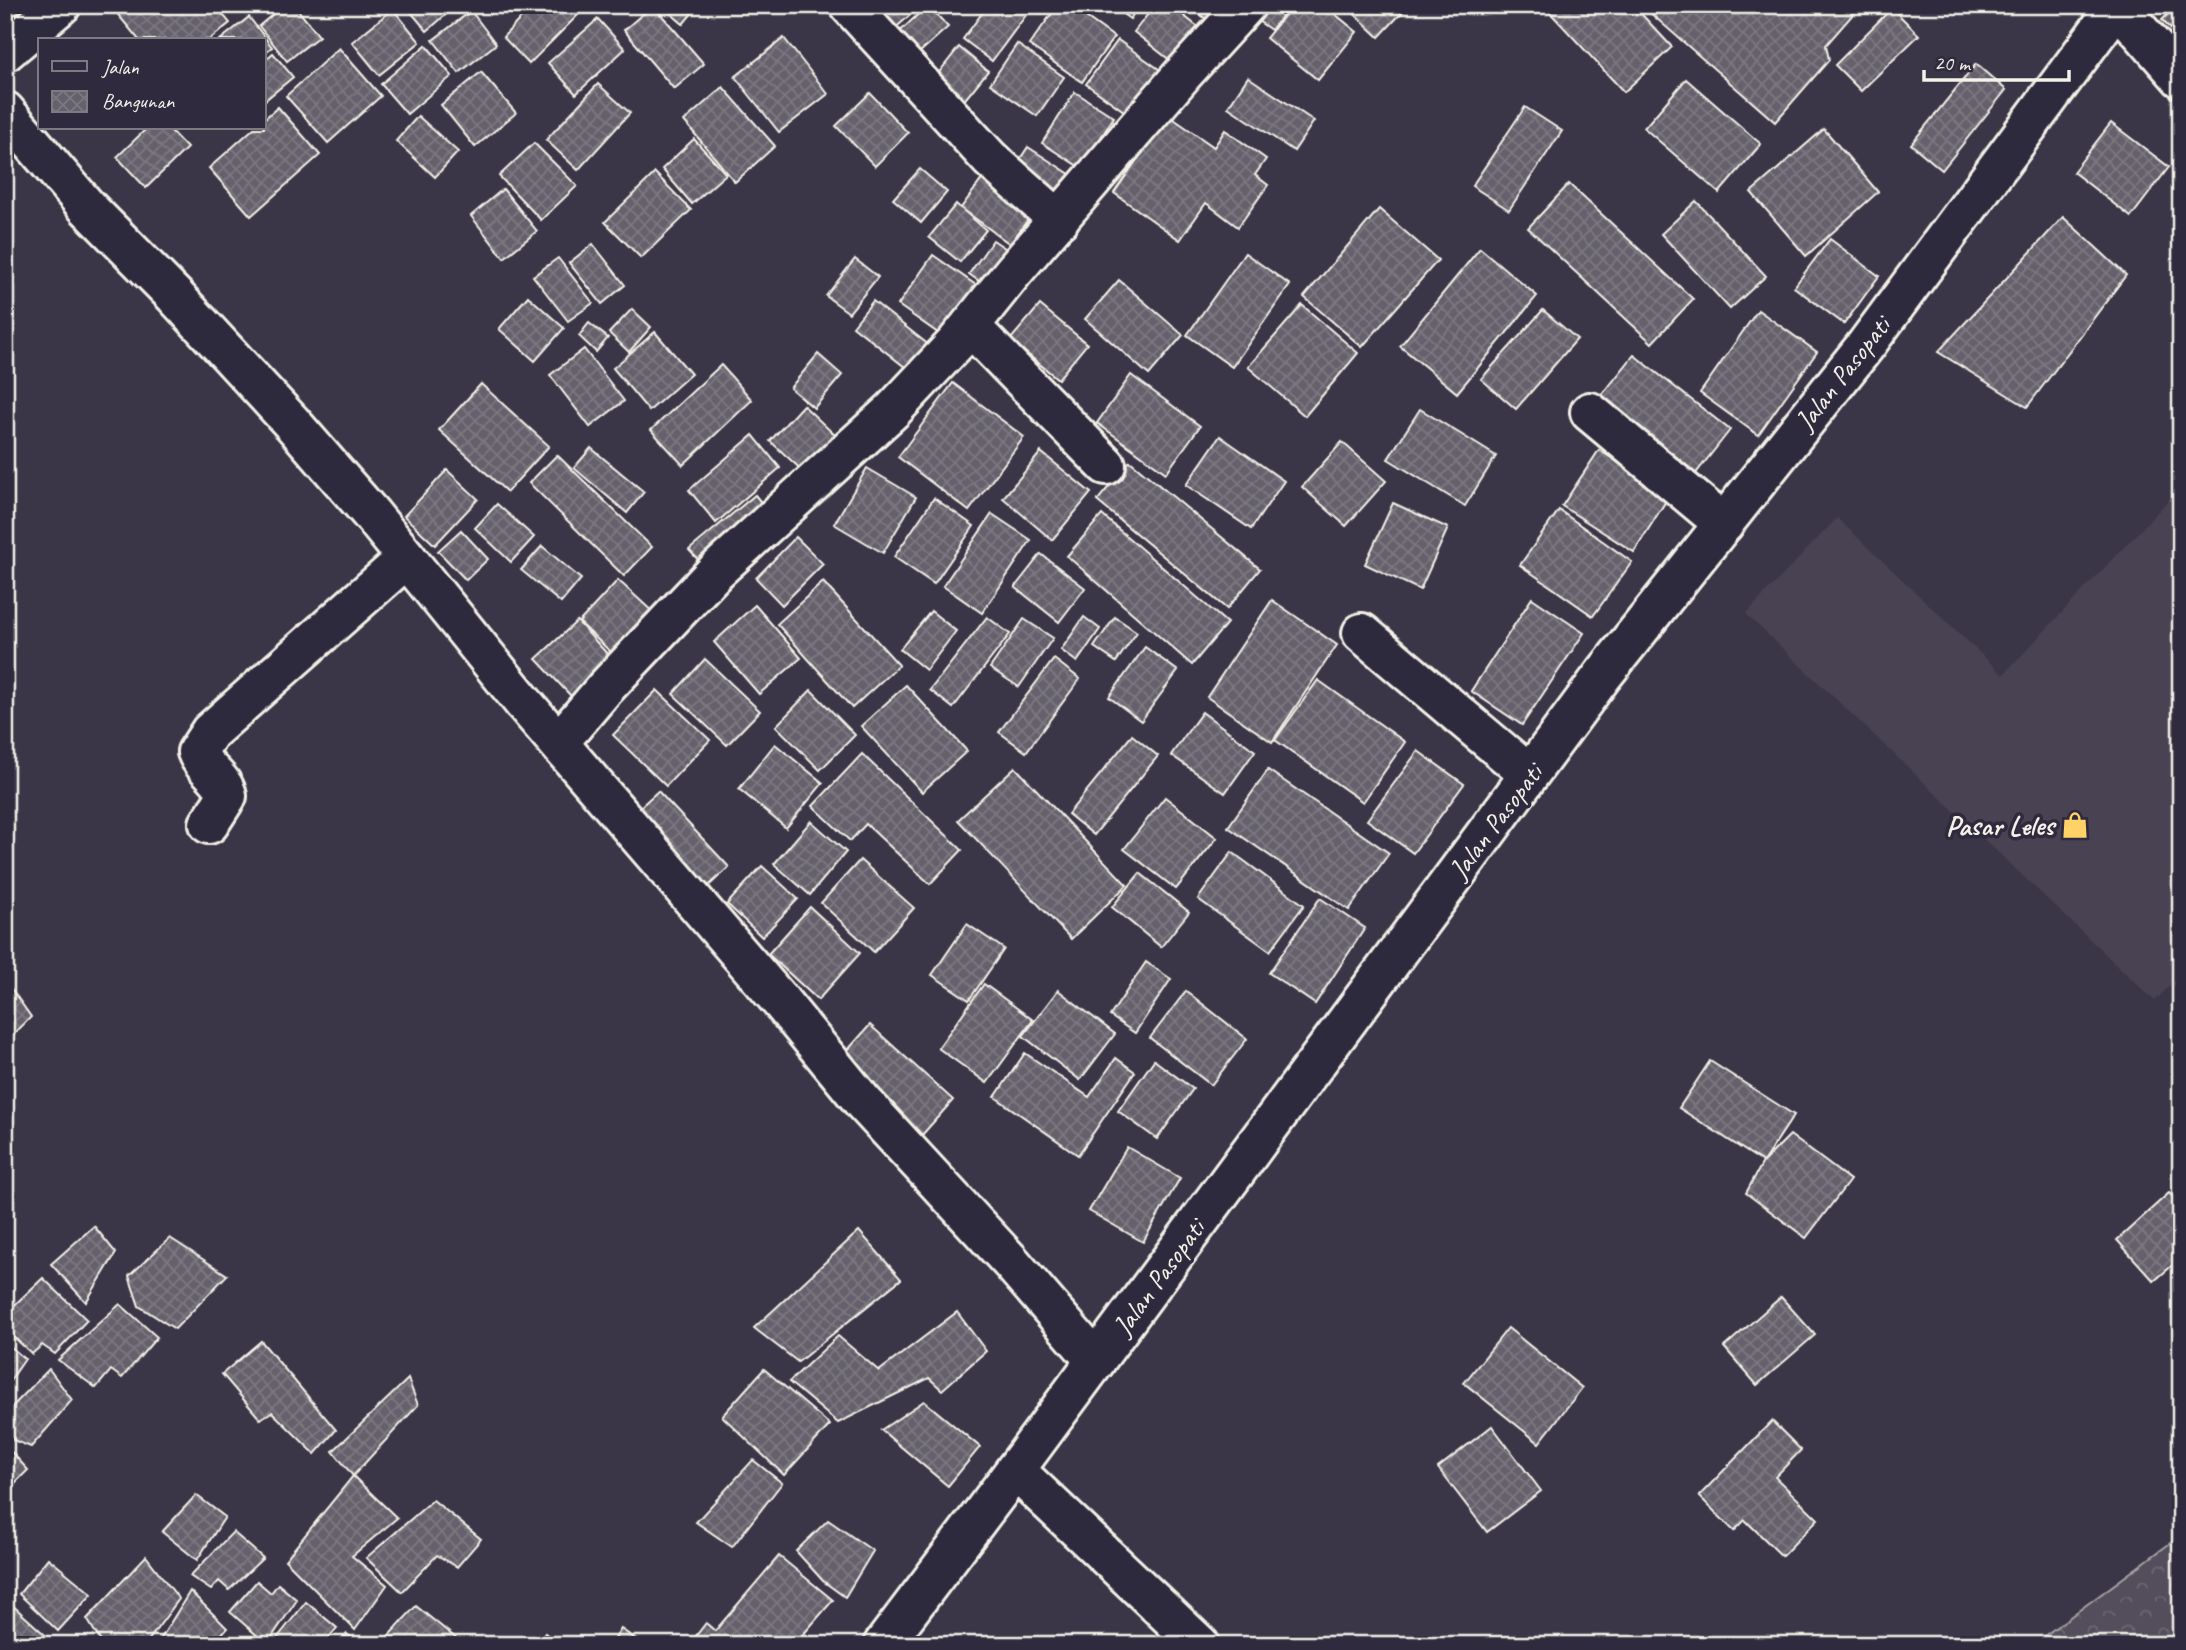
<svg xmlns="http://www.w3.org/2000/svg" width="2186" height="1650" font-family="Caveat,sans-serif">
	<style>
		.built { fill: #484352 }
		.forest { fill: url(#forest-crowns); stroke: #a4a0a2; stroke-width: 2 }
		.building { fill: url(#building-cross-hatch); stroke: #f4f1e8; stroke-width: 2 }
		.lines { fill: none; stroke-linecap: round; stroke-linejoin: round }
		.minor-casing { stroke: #f4f1e8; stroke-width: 44 }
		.major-casing { stroke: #f4f1e8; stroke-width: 44 }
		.minor { stroke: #2f2a3d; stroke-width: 38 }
		.major { stroke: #2f2a3d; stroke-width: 38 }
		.labels { text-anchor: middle; stroke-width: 7; stroke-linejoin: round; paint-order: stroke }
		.street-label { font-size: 28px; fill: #f4f1e8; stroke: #2f2a3d }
		.poi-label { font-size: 28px; font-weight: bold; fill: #f4f1e8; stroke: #2f2a3d; text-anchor: end }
	</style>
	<defs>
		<pattern id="forest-crowns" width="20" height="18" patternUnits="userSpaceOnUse" patternTransform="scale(1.75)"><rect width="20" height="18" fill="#534e5c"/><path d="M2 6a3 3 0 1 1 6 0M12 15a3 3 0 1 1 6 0" fill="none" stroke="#6c6873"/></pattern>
		<pattern id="building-cross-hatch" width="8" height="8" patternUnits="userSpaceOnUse" patternTransform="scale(1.75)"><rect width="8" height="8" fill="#65616c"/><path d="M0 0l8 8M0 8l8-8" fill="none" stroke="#7c7881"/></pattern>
	</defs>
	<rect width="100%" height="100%" fill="#3b3647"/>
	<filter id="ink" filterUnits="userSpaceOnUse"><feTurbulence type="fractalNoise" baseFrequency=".0143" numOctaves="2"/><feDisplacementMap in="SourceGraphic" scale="14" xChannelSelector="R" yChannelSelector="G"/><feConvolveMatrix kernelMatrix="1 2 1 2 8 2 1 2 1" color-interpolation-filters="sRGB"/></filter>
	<g filter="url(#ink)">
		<path class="built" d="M2181 487V974L2155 1001 1746 614 1837 518 2003 675Z"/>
		<path class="forest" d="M2180 1536 2181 1645H2032Z"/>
		<g class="building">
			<path d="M5 5H47L20 28 5 10Z"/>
			<path d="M110 5H164L167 9 172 5H215L230 23 209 40H139Z"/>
			<path d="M284 5H294L319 36 287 61 259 26Z"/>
			<path d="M405 5H457L427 31Z"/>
			<path d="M510 5H575L581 12 529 64 503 37 522 17Z"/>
			<path d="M653 5 704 64 674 89 624 30Z"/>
			<path d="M661 5H699L683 24Z"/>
			<path d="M869 5H922L885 37Z"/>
			<path d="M928 5 948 27 910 61 891 40Z"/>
			<path d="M988 5H1020L1029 11 992 61 963 39Z"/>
			<path d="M1029 5H1046L1041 13Z"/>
			<path d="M1058 5H1069L1114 37 1082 82 1029 45Z"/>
			<path d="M1110 5H1139L1130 19Z"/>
			<path d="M1155 5H1170L1207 34 1180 68 1134 32Z"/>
			<path d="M1187 5H1231L1216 26Z"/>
			<path d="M1270 5H1290L1271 30 1258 21Z"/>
			<path d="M1293 5H1324L1357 32 1318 80 1266 38Z"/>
			<path d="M1345 5H1408V6L1379 37Z"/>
			<path d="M1543 5H1633L1672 47 1624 92Z"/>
			<path d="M1655 5H1718L1727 13 1733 5H1861L1826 45 1829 60 1775 122 1649 12Z"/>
			<path d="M2177 5H2181V40L2162 20Z"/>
			<path d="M1892 8 1919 35 1861 91 1835 65Z"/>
			<path d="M393 9 420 42 379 75 352 42Z"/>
			<path d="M471 11 496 44 459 73 433 40Z"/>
			<path d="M249 17 272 47 264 53V40H220Z"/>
			<path d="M598 19 625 49 576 94 548 63Z"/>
			<path d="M784 38 828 94 779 132 735 77Z"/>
			<path d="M1118 40 1163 72 1131 116 1086 84Z"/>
			<path d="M1017 44 1064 77 1037 116 990 84Z"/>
			<path d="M426 45 452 76 407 114 381 84Z"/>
			<path d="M959 47 988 71 962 103 933 80Z"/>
			<path d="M339 48 381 96 328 143 286 96Z"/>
			<path d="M273 53 293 77 264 101V61Z"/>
			<path d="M1976 64 2006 90 1942 170 1911 144Z"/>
			<path d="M481 72 516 113 475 147 441 105Z"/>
			<path d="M1248 77 1314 121 1294 151 1228 107Z"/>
			<path d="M1686 79 1761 144 1719 193 1644 128Z"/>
			<path d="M598 84 630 113 578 170 546 140Z"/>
			<path d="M723 87 775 146 735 182 684 121Z"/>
			<path d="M1075 92 1114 117 1081 168 1042 143Z"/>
			<path d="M870 93 908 133 875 166 836 126Z"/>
			<path d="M278 107 320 155 251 216 209 168 254 128H264V119Z"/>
			<path d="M1525 107 1562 131 1509 210 1472 186Z"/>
			<path d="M1168 115 1214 147 1225 130 1266 159 1255 175 1268 185 1238 227 1206 203 1180 240 1114 193Z"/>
			<path d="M418 116 458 152 435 177 396 141Z"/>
			<path d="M2111 123 2169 167 2131 217 2073 172Z"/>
			<path d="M147 128H168L187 148 146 188 117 157Z"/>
			<path d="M1824 129 1878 192 1806 256 1751 192Z"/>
			<path d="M694 139 726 174 692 204 662 169Z"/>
			<path d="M534 143 577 186 541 220 499 176Z"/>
			<path d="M1028 147 1079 180 1062 205 1012 171Z"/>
			<path d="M920 169 947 192 921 223 893 199Z"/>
			<path d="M655 173 691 210 641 258 605 222Z"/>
			<path d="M985 175 1034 211 1010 244 961 208Z"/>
			<path d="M1569 184 1693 299 1652 343 1528 228Z"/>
			<path d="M503 189 537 231 504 258 471 216Z"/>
			<path d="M1696 201 1766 276 1730 309 1661 234Z"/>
			<path d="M956 204 986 230 960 262 929 237Z"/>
			<path d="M1379 209 1438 260 1362 347 1304 297Z"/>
			<path d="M2063 217 2126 275 2027 407 1938 352Z"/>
			<path d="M1830 239 1879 276 1844 324 1794 287Z"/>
			<path d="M993 240 1014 254 990 289 969 274Z"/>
			<path d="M593 244 625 285 602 304 569 263Z"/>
			<path d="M1480 248 1537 296 1457 393 1400 346Z"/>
			<path d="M1245 253 1290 285 1232 367 1187 335Z"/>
			<path d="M933 255 983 290 948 340 898 305Z"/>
			<path d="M558 258 593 303 568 321 533 276Z"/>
			<path d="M855 259 878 277 849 313 826 296Z"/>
			<path d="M1119 280 1183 335 1149 375 1085 319Z"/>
			<path d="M528 296 564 328 535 361 499 329Z"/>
			<path d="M873 301 930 346 910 371 853 326Z"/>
			<path d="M1040 305 1087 344 1058 379 1010 340Z"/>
			<path d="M1302 305 1358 353 1305 416 1248 367Z"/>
			<path d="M632 309 651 327 629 352 609 333Z"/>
			<path d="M1543 310 1577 339 1516 409 1481 379Z"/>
			<path d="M1758 310 1817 352 1758 435 1700 393Z"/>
			<path d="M589 323 608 338 596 352 579 336Z"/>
			<path d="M655 332 691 374 649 411 613 368Z"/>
			<path d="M584 349 624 401 590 427 550 375Z"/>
			<path d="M818 354 842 375 814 408 790 388Z"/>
			<path d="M1634 355 1730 430 1686 486 1590 410Z"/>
			<path d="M721 365 752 400 683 465 651 430Z"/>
			<path d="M1131 375 1200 426 1166 473 1097 423Z"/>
			<path d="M953 383 1024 437 969 511 898 457Z"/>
			<path d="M481 384 549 446 507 492 439 430Z"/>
			<path d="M803 405 838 438 805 473 770 441Z"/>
			<path d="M1420 409 1496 456 1465 506 1388 459Z"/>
			<path d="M753 435 780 468 716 523 689 490Z"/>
			<path d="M1220 436 1284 481 1251 529 1186 485Z"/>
			<path d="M1342 442 1386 481 1346 526 1302 487Z"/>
			<path d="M591 448 644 492 627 513 574 468Z"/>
			<path d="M1599 450 1669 496 1634 552 1562 506Z"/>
			<path d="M1041 452 1091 493 1052 540 1003 498Z"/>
			<path d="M557 455 652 547 624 576 529 483Z"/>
			<path d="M1130 461 1260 569 1227 609 1097 501Z"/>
			<path d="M867 468 916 497 883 553 834 524Z"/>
			<path d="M447 470 478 499 435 545 404 516Z"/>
			<path d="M755 495 769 512 705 567 689 550Z"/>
			<path d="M934 498 974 526 934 584 894 557Z"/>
			<path d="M1393 503 1448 528 1420 590 1365 564Z"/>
			<path d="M497 504 534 537 511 562 475 528Z"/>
			<path d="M1559 510 1632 562 1593 616 1520 565Z"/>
			<path d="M992 514 1031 540 982 613 943 586Z"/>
			<path d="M1102 515 1227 623 1192 665 1067 556Z"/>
			<path d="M461 530 488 559 466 580 438 551Z"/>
			<path d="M796 537 823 564 782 605 756 578Z"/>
			<path d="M542 546 581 579 561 603 521 570Z"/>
			<path d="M1041 554 1085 588 1059 622 1015 587Z"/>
			<path d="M618 580 655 614 616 657 579 622Z"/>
			<path d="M823 582 899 665 852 708 777 624Z"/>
			<path d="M1532 598 1584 633 1522 725 1471 691Z"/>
			<path d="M1272 600 1337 645 1272 742 1207 697Z"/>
			<path d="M755 605 801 658 759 694 714 642Z"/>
			<path d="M931 611 956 631 926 670 900 649Z"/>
			<path d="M987 617 1010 634 953 708 930 690Z"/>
			<path d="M1084 617 1100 629 1077 662 1061 650Z"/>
			<path d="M1115 617 1137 632 1116 662 1094 647Z"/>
			<path d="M1024 619 1053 638 1019 687 990 668Z"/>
			<path d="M577 621 611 658 571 696 536 659Z"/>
			<path d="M1145 647 1178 671 1141 721 1109 697Z"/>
			<path d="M705 659 760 711 727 745 673 694Z"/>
			<path d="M1054 659 1080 679 1026 752 999 732Z"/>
			<path d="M1318 680 1405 742 1363 802 1275 740Z"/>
			<path d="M906 685 967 751 922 792 861 726Z"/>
			<path d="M657 690 710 740 666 786 613 735Z"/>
			<path d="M811 690 855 735 820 770 776 726Z"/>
			<path d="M1202 712 1255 751 1225 793 1171 755Z"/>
			<path d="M1132 735 1158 756 1094 835 1068 814Z"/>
			<path d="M775 744 823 783 786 828 739 789Z"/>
			<path d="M1418 751 1464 784 1413 853 1367 820Z"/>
			<path d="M862 754 962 850 930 884 866 824 850 841 813 806Z"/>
			<path d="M1015 767 1127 885 1071 939 958 820Z"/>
			<path d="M1268 770 1389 853 1349 910 1228 827Z"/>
			<path d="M658 791 729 867 700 894 629 817Z"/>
			<path d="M1165 797 1217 838 1176 889 1124 849Z"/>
			<path d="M811 821 846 852 810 895 774 864Z"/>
			<path d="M1232 852 1304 905 1270 951 1198 899Z"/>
			<path d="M860 860 914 908 874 952 821 903Z"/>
			<path d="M762 866 798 899 762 937 727 904Z"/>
			<path d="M1140 873 1189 912 1161 947 1112 907Z"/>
			<path d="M1320 898 1365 928 1315 1004 1269 973Z"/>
			<path d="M810 907 860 953 818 1000 768 954Z"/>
			<path d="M967 924 1004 949 969 1000 932 975Z"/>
			<path d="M1146 962 1171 979 1135 1033 1110 1016Z"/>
			<path d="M984 984 1033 1020 987 1083 938 1048Z"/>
			<path d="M10 987 31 1017 5 1043V991Z"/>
			<path d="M1058 990 1115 1034 1080 1080 1023 1036Z"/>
			<path d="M1186 991 1247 1039 1211 1085 1150 1038Z"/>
			<path d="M870 1025 953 1100 922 1135 839 1060Z"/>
			<path d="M1025 1053 1089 1097 1116 1058 1135 1072 1078 1155 995 1097Z"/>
			<path d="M1154 1060 1193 1089 1157 1139 1118 1111Z"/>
			<path d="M1710 1061 1794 1115 1763 1162 1679 1108Z"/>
			<path d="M1790 1135 1850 1180 1806 1238 1746 1193 1763 1162Z"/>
			<path d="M1127 1147 1180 1178 1143 1242 1089 1211Z"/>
			<path d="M2169 1193 2181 1205V1258L2154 1281 2117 1240Z"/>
			<path d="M94 1226 116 1253 86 1302 51 1264Z"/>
			<path d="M859 1231 901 1279 798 1362 754 1328Z"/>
			<path d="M170 1238 227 1275 175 1329 139 1306 129 1276Z"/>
			<path d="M43 1278 87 1320 55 1354 42 1345 32 1354 5 1329V1314Z"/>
			<path d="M1781 1297 1815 1335 1757 1385 1724 1347Z"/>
			<path d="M120 1304 157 1337 122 1378 111 1370 96 1388 58 1360Z"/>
			<path d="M957 1312 986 1351 942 1390 929 1378 838 1423 789 1382 838 1336 879 1371Z"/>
			<path d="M1508 1328 1582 1388 1539 1443 1464 1383Z"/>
			<path d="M261 1341 336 1430 315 1454 272 1412 260 1419 222 1374Z"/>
			<path d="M5 1342 25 1359 5 1388Z"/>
			<path d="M49 1369 72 1400 31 1447 13 1440 5 1414Z"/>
			<path d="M764 1369 830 1425 784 1475 722 1416Z"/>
			<path d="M408 1379 418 1405 353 1476 333 1451Z"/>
			<path d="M924 1401 980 1447 948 1486 881 1430Z"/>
			<path d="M1772 1421 1801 1450 1775 1477 1818 1519 1782 1556 1745 1520 1734 1531 1699 1496Z"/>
			<path d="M1492 1426 1541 1491 1487 1532 1438 1468Z"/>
			<path d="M5 1445 28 1470 5 1493Z"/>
			<path d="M753 1460 782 1483 732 1547 696 1522Z"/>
			<path d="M353 1476 397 1518 352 1556 387 1585 355 1630 285 1560Z"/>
			<path d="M196 1495 225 1517 197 1560 162 1532Z"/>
			<path d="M433 1500 481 1539 457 1567 437 1555 402 1592 366 1558Z"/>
			<path d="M828 1520 873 1551 845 1597 823 1581 796 1551Z"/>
			<path d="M233 1532 263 1558 229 1590 219 1581 211 1590 190 1576Z"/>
			<path d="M146 1556 179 1599 145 1645H103L87 1619Z"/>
			<path d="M779 1556 833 1600 801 1637 813 1645H689L706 1623 715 1631Z"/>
			<path d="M48 1558 92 1594 58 1631 19 1594Z"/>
			<path d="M257 1581 271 1593 278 1584 297 1600 267 1644 230 1612Z"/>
			<path d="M190 1591 227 1628 212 1645H157Z"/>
			<path d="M306 1602 337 1628 323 1645H274V1642Z"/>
			<path d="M10 1603 54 1643 53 1645H5V1608Z"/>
			<path d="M416 1606 458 1640 454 1645H380Z"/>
			<path d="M621 1629 644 1645H611Z"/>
			<path d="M545 1633 560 1645H537Z"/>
			<path d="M347 1634 361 1645H338Z"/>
		</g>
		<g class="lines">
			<defs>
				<g id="minor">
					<path d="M849 5 990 159 1059 220"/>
					<path d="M5 52 61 5"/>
					<path d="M5 111 87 207 175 296 293 424 372 515 523 702 782 1003 863 1102 1010 1261 1096 1361"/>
					<path d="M970 326 1106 465"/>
					<path d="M1590 412 1724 524"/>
					<path d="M1362 633 1529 774"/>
					<path d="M559 742 605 688 717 570 893 410 956 343 1013 272 1183 74 1246 5"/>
					<path d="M209 824 227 796C224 778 203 769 197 752L210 732 407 558"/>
					<path d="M1015 1470 1200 1645"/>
				</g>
				<g id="major">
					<path d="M2117 5 2181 78"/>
					<path d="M883 1645 1015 1470 1603 675 1866 345 2117 6"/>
				</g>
			</defs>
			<use href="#minor" class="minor-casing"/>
			<use href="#major" class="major-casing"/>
			<use href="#minor" class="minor"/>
			<use href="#major" class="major"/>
		</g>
	</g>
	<defs>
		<symbol id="shop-bare" viewBox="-9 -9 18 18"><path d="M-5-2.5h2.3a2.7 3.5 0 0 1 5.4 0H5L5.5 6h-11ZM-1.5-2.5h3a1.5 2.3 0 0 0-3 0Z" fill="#ffd166" stroke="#2f2a3d" stroke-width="2.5" paint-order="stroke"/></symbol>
	</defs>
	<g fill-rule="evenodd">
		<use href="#shop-bare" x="2056" y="806" width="38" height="38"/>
	</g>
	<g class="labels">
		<g class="street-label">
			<text transform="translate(1842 373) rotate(-52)" y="10">Jalan Pasopati</text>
			<text transform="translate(1495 821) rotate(-53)" y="10">Jalan Pasopati</text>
			<text transform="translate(1158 1277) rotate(-54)" y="10">Jalan Pasopati</text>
		</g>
		<g class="poi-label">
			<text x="2054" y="835">Pasar Leles</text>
		</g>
	</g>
	<rect width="2186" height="1650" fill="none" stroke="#2f2a3d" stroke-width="28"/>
	<rect x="14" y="14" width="2158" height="1622" fill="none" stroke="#f4f1e8" stroke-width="2.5" filter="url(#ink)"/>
	<rect x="38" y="38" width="228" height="91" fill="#2f2a3d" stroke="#7e7a81" stroke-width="2"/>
	<rect x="52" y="61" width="35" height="10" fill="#2f2a3d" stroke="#7e7a81" stroke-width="2"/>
	<text x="102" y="74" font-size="21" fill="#f4f1e8">Jalan</text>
	<rect x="52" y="91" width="35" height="21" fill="url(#building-cross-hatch)" stroke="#7e7a81" stroke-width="2"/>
	<text x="102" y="108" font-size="21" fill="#f4f1e8">Bangunan</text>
	<path d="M1924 70v10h145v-10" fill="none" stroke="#f4f1e8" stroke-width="3.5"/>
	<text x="1934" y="70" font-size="21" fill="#f4f1e8" stroke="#2f2a3d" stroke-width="5" paint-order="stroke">20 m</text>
</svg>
